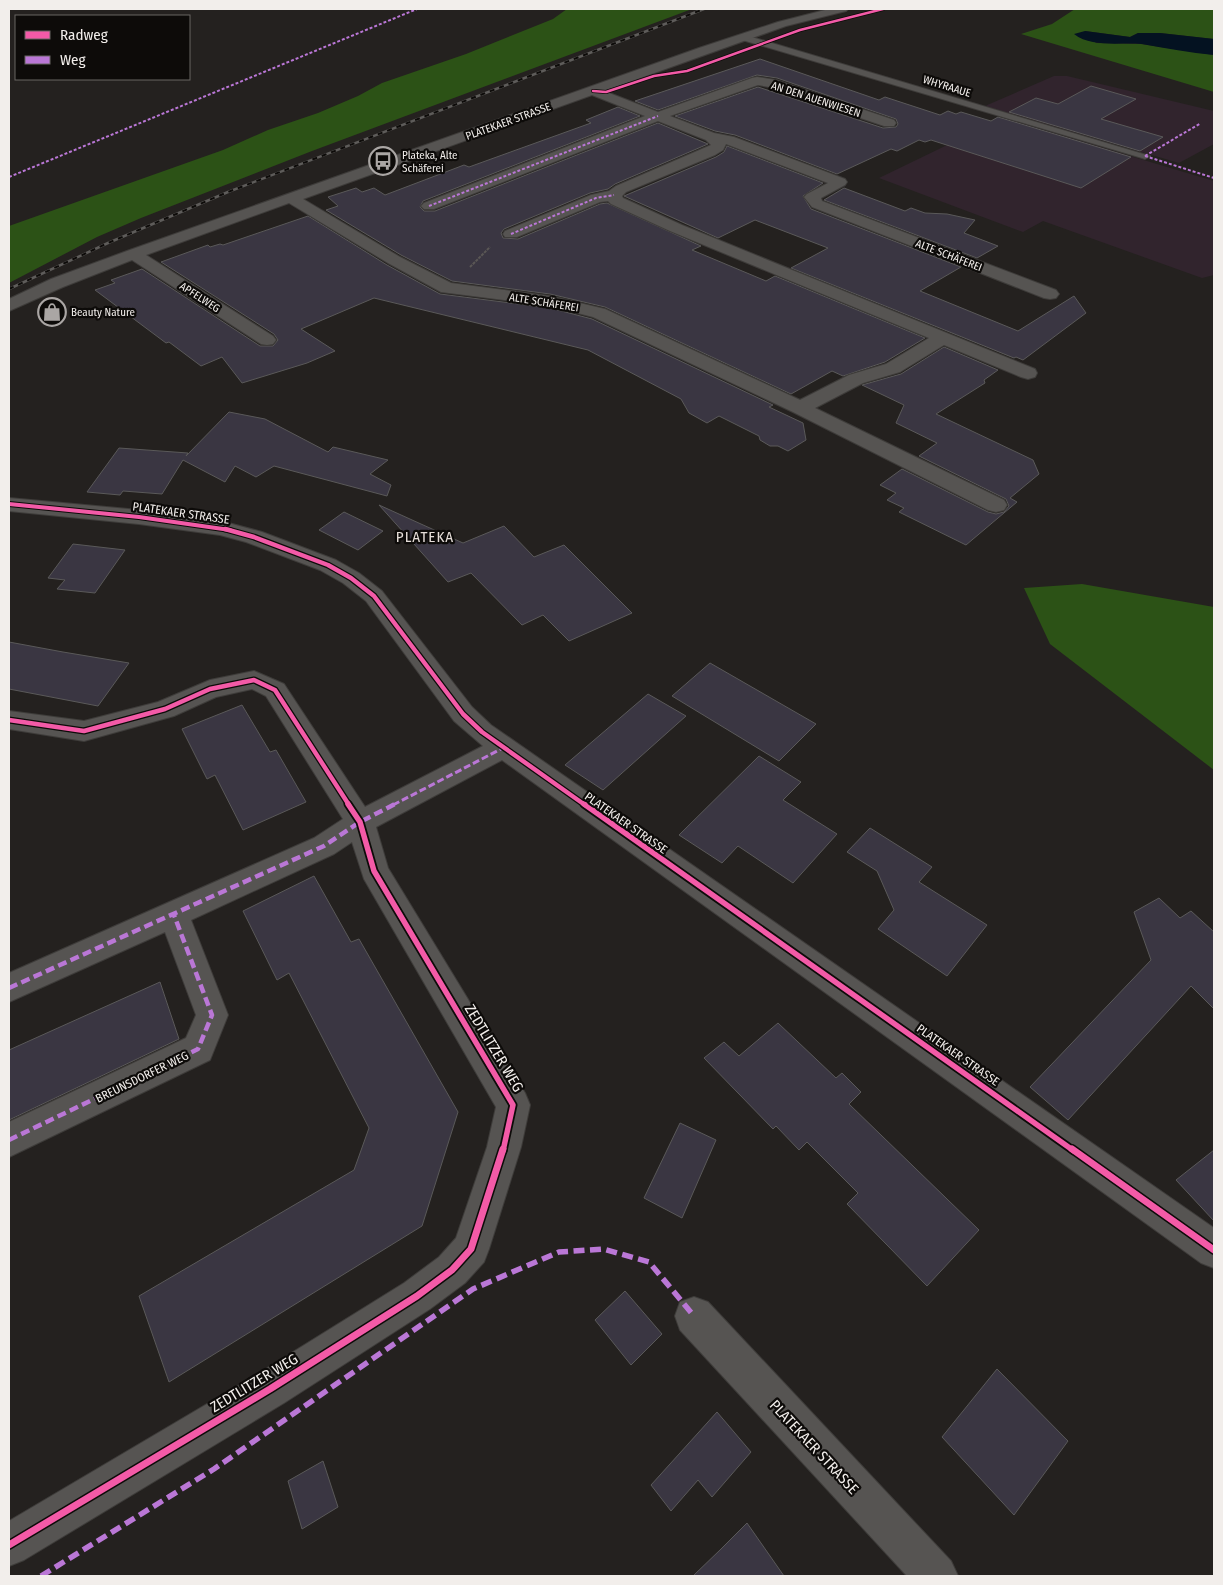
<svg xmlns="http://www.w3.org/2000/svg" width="1223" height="1585" font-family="'Fira Sans Condensed',sans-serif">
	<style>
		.industrial { fill: #31242d }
		.forest { fill: #2c5216 }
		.water { fill: #041221 }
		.building { fill: #3a3642; stroke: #5a5959 }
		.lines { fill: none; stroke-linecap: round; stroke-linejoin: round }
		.lane-casing { stroke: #3e3c3a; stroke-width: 2 }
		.street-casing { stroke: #3e3c3a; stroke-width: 2 }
		.path { stroke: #5a5755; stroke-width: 2; stroke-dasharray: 3 1; stroke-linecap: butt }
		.lane { fill: #565452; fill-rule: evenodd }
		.street { fill: #565452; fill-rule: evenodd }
		.rail-casing { stroke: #5e5c5a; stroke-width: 2.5 }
		.rail { stroke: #0d0b09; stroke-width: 2; stroke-dasharray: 5; stroke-linecap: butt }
		.quiet-far3 { stroke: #ba77d6; stroke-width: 2; stroke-dasharray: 3 2; stroke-linecap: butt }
		.quiet-far2 { stroke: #ba77d6; stroke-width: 3; stroke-dasharray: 7 3; stroke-linecap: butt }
		.quiet-far1 { stroke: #ba77d6; stroke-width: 4.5; stroke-dasharray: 9 4.5; stroke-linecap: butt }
		.quiet { stroke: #ba77d6; stroke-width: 5.5; stroke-dasharray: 11 5.5; stroke-linecap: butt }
		.cycleway-far4-casing { stroke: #0d0b09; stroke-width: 4 }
		.cycleway-far3-casing { stroke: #0d0b09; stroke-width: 6 }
		.cycleway-far2-casing { stroke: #0d0b09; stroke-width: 7 }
		.cycleway-far1-casing { stroke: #0d0b09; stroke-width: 9 }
		.cycleway-casing { stroke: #0d0b09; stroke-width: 10 }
		.cycleway-far4 { stroke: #f35aa7; stroke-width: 2.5 }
		.cycleway-far3 { stroke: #f35aa7; stroke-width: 4 }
		.cycleway-far2 { stroke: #f35aa7; stroke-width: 4.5 }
		.cycleway-far1 { stroke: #f35aa7; stroke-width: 5.5 }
		.cycleway { stroke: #f35aa7; stroke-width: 7 }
		.labels { text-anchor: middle; stroke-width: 4.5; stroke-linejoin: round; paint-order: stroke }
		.far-street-label { font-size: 11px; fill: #f2eeeb; stroke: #0d0b09 }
		.far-poi-label { font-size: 11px; fill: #f2eeeb; stroke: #0d0b09; text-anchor: start }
		.street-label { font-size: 12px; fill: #f2eeeb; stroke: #0d0b09 }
		.quarter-label { font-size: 15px; letter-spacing: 1px; fill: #e5ddd8; stroke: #0d0b09 }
		.near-street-label { font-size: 15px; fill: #f2eeeb; stroke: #0d0b09 }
	</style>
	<rect width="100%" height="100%" fill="#24211f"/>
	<g class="industrial">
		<path d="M1054 76H1067L1214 111V144L1179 163 985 106Z"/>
		<path d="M1003 118 1214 181V275L1202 278 1043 221 1023 232 879 178Z"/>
	</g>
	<g class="forest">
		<path d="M567 9H692L312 151 141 218 97 237 9 283V226L223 150 268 130 318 113 358 96 382 83 466 54 553 19Z"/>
		<path d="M1075 9H1214V39L1160 33H1138L1130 37 1085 31 1096 43 1141 44 1214 55V92L1021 34 1052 24Z"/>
		<path d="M1082 584 1214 607V770L1050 644 1024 588Z"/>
	</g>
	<path class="water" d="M1085 31 1130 37 1138 33H1160L1214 39V55C1190 53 1166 48 1142 44 1120 42 1092 48 1074 34Z"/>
	<g class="building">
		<path d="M760 59 879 100 885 97 940 115 948 111 956 114 961 112 991 121 998 117 1131 157 1081 188 931 140 925 142 919 140 897 151 891 149 837 174 735 135 715 131 675 116 758 87 883 128 896 127 898 124 896 119 777 78 757 75 658 110 635 101Z"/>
		<path d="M1091 86 1136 99 1101 119 1163 137 1140 151 1009 112 1036 98 1058 104Z"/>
		<path d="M618 107 640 116 423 201 420 207 424 211H435L658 123 708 144 615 184 608 189 590 193 504 229 501 233 503 238 518 239 600 204 607 203 701 246 692 250 766 281 775 276 925 338 885 362 843 376 832 371 791 394 605 307 550 294 452 281 401 255 326 210 338 206 328 197 356 188 362 192 374 188 385 195 464 165 469 167 591 123 586 120Z"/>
		<path d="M727 146 823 183 803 196 811 209 961 267 920 291 1018 331 1074 296 1086 313 1023 360 1016 357 1014 358 791 268 828 248 755 220 718 238 624 196 716 157 724 152Z"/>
		<path d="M844 188 905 211 911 208 925 213 947 214 975 220 964 233 998 246 977 258 824 200Z"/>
		<path d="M308 216 387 265 440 294 550 308 592 319 773 405 769 407 803 423 806 440 788 451 778 446H770L760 440 759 436 719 416 707 423 689 413 681 399 588 350 374 298 301 329 335 351 307 363 242 383 222 357 201 366 169 342 166 343 95 290 115 283 111 280 142 269 260 346H273L278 340 274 334 161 262 208 245 210 247 220 244 223 245Z"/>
		<path d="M944 347 998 370 984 380 985 383 936 414 1033 460 1039 474 1010 498 1017 502 966 545 899 512 904 508 887 500 896 493 880 485 902 469 988 512 996 514 1004 512 1009 506 1006 499 919 456 937 443 896 423 904 405 862 385 901 374Z"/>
		<path d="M229 412 265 419 328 452 333 447 388 460 370 474 391 485 387 496 274 466 256 477 235 466 225 482 183 460 162 494 123 491 120 495 87 492 119 448 188 453 186 456Z"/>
		<path d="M379 505 463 543 504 526 534 557 564 545 632 613 569 641 543 615 522 625 471 573 448 582Z"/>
		<path d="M344 512 383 531 358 550 319 530Z"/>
		<path d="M73 544 125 550 95 593 57 589 65 580 48 578Z"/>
		<path d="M9 642 63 652 129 663 98 706 9 689Z"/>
		<path d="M710 663 816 724 779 761 672 696Z"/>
		<path d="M648 694 686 716 603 790 565 765Z"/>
		<path d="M242 705 270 752 276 750 306 802 243 830 215 775 207 779 182 729Z"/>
		<path d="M759 756 801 782 783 800 837 834 793 883 738 846 722 863 679 835Z"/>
		<path d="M870 828 932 867 919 882 987 925 947 976 878 929 894 910 877 871 847 852Z"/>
		<path d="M314 876 351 942 359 939 458 1112 422 1226 169 1382 139 1296 354 1170 369 1128 289 973 277 980 243 911Z"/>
		<path d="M1159 898 1180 918 1191 911 1214 932V1009L1191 986 1068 1120 1030 1087 1151 960 1134 912Z"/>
		<path d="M160 982 179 1039 9 1120V1050Z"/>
		<path d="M778 1023 836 1078 842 1073 861 1092 849 1104 979 1230 927 1286 847 1204 858 1193 807 1142 799 1150 776 1126 773 1129 704 1058 724 1042 739 1056Z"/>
		<path d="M680 1123 716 1140 682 1218 644 1198Z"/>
		<path d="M1214 1150V1221L1176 1180Z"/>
		<path d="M625 1291 662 1334 631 1365 595 1320Z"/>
		<path d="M997 1369 1068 1441 1014 1515 942 1437Z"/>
		<path d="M717 1412 751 1452 712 1497 698 1480 671 1511 651 1485Z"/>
		<path d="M323 1461 338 1507 302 1529 288 1481Z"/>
		<path d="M747 1523 784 1576H693L721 1549Z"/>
	</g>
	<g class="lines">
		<defs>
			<path id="lane" d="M739 35H745L1150 156 1145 159 1142 158 739 39Z"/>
			<g id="street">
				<path d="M829 9H848L846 11 786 26 604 91 658 112 752 78 757 77 776 80 894 120 896 123 894 126H884L769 87 758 85 670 116 714 133 734 137 845 179 847 182 845 185 821 198 822 201 1056 290 1059 294 1056 298 1050 299 1044 298 812 207 804 197 807 194 828 183 726 144 723 150 715 155 626 192 622 196 623 198 682 225 1035 369 1037 373 1035 377 1028 379 1021 377 944 345 900 372 863 383 815 408 1004 500 1007 505 1004 510 996 512 988 510 793 412 593 317 550 306 441 292 388 263 289 203 146 255 273 336 276 340 273 344 267 345 261 344 132 260 63 287 9 311V299L51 279 127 251 699 48 778 22ZM592 95 645 116 424 203 421 206 424 209H434L658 121 706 140 711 145 616 186 609 191 591 195 505 231 503 234 505 237H517L600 202 608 201 611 204 670 231 929 338 886 364 849 375 800 400 605 309 550 296 451 283 400 257 303 199Z"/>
				<path d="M9 498 139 510 221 521 262 532 336 560 359 573 382 591 472 707 491 725 1214 1228V1268L1201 1263 502 760 376 827 388 868 525 1093 530 1105 521 1147 489 1249 484 1262 465 1283 430 1309 284 1403 24 1560 9 1566V1521L256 1375 404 1283 439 1257 456 1238 487 1147 496 1107 364 879 352 842 334 854 191 920 228 1015 210 1060 9 1157V1122L186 1038 196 1015 165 932 9 1002V973L314 838 343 819 266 696 252 689 216 697 174 716 84 741 9 729V711L84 721 158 702 210 680 254 671 284 684 365 807 483 746 454 721 366 601 343 583 320 570 246 542 220 535 139 524 9 511Z"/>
				<path d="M694 1297 708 1302 951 1561 958 1576H907L680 1330 675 1316 680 1302Z"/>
			</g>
		</defs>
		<use href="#lane" class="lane-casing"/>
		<use href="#street" class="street-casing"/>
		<path class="path" d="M470 267 490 247"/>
		<use href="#lane" class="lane"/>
		<use href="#street" class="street"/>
		<defs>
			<path id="rail" d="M9 289 108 243 228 192 704 9"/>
		</defs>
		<use href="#rail" class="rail-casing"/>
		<use href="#rail" class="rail"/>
		<g class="quiet-far3">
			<path d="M1145 156 1214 178"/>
			<path d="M1145 156 1201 123"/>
			<path d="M9 177 417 9"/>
			<path d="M429 206 658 116"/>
			<path d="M511 234 596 198 614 195"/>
		</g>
		<path class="quiet-far2" d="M393 805 503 748"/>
		<g class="quiet-far1">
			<path d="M9 988 324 846 360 822 395 804"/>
			<path d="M9 1140 198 1049 212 1015 174 915"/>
		</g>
		<path class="quiet" d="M41 1576 214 1469 473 1289 559 1252 603 1249 649 1262 694 1316"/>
		<defs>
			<path id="cycleway-far4" d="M593 91 606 92 654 76 687 71 800 30 883 9"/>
			<path id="cycleway-far3" d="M9 504 139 517 230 530"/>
			<g id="cycleway-far2">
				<path d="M225 529 254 537 328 565 351 578 374 596 463 714 482 732 585 805"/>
				<path d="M9 720 84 731 165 709 210 689 254 680 275 690 349 805"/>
			</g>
			<g id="cycleway-far1">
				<path d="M348 804 360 822 374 871 513 1105 503 1151"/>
				<path d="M584 804 1074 1151"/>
			</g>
			<g id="cycleway">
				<path d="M1072 1149 1214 1250"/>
				<path d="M9 1545 270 1389 417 1296 452 1270 471 1249 503 1149"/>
			</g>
		</defs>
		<use href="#cycleway-far4" class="cycleway-far4-casing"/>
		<use href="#cycleway-far3" class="cycleway-far3-casing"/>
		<use href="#cycleway-far2" class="cycleway-far2-casing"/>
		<use href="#cycleway-far1" class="cycleway-far1-casing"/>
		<use href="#cycleway" class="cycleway-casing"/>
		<use href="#cycleway-far4" class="cycleway-far4"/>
		<use href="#cycleway-far3" class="cycleway-far3"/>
		<use href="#cycleway-far2" class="cycleway-far2"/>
		<use href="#cycleway-far1" class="cycleway-far1"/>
		<use href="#cycleway" class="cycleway"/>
	</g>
	<defs>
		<symbol id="bus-ring" viewBox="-11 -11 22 22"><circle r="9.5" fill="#0d0b09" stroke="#aaa6a4" stroke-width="1.5"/><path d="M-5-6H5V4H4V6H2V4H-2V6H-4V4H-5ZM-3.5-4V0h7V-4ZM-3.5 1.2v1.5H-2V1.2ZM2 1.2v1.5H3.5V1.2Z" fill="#aaa6a4"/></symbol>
		<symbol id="shop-ring" viewBox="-11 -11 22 22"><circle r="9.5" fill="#0d0b09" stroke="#aaa6a4" stroke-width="1.5"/><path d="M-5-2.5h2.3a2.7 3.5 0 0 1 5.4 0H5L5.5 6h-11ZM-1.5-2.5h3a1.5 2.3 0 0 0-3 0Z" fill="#aaa6a4"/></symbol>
	</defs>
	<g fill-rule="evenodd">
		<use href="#bus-ring" x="367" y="145" width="32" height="32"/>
		<use href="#shop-ring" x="36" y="296" width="32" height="32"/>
	</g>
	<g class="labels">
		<g class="far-street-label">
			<text transform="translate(947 86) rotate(17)" y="4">WHYRAAUE</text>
			<text transform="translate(816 99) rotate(18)" y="4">AN DEN AUENWIESEN</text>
			<text transform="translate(508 121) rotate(-20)" y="4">PLATEKAER STRASSE</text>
			<text transform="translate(949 255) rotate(21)" y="4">ALTE SCHÄFEREI</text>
			<text transform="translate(200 297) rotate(33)" y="4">APFELWEG</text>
			<text transform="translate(544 302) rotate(9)" y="4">ALTE SCHÄFEREI</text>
		</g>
		<g class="far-poi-label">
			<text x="402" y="159">Plateka, Alte<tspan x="402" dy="13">Schäferei</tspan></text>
			<text x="71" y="316">Beauty Nature</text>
		</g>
		<g class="street-label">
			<text transform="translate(181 513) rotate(8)" y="4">PLATEKAER STRASSE</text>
			<text transform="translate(626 823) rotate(35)" y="4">PLATEKAER STRASSE</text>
			<text transform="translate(958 1055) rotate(35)" y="4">PLATEKAER STRASSE</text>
			<text transform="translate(142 1077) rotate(-26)" y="4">BREUNSDORFER WEG</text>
		</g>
		<g class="quarter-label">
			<text x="425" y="542">PLATEKA</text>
		</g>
		<g class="near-street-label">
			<text transform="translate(494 1048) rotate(59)" y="5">ZEDTLITZER WEG</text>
			<text transform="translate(254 1383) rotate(-31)" y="5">ZEDTLITZER WEG</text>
			<text transform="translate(814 1447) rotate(47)" y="5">PLATEKAER STRASSE</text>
		</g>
	</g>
	<rect width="1223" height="1585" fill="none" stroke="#f2eeeb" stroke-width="20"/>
	<rect x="15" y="15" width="175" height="65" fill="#0d0b09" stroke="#696663"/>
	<rect x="25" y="31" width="25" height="8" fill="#f35aa7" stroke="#696663"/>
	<text x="60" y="40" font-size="15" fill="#f2eeeb">Radweg</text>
	<rect x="25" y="56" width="25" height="8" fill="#ba77d6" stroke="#696663"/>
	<text x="60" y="65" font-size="15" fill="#f2eeeb">Weg</text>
</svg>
